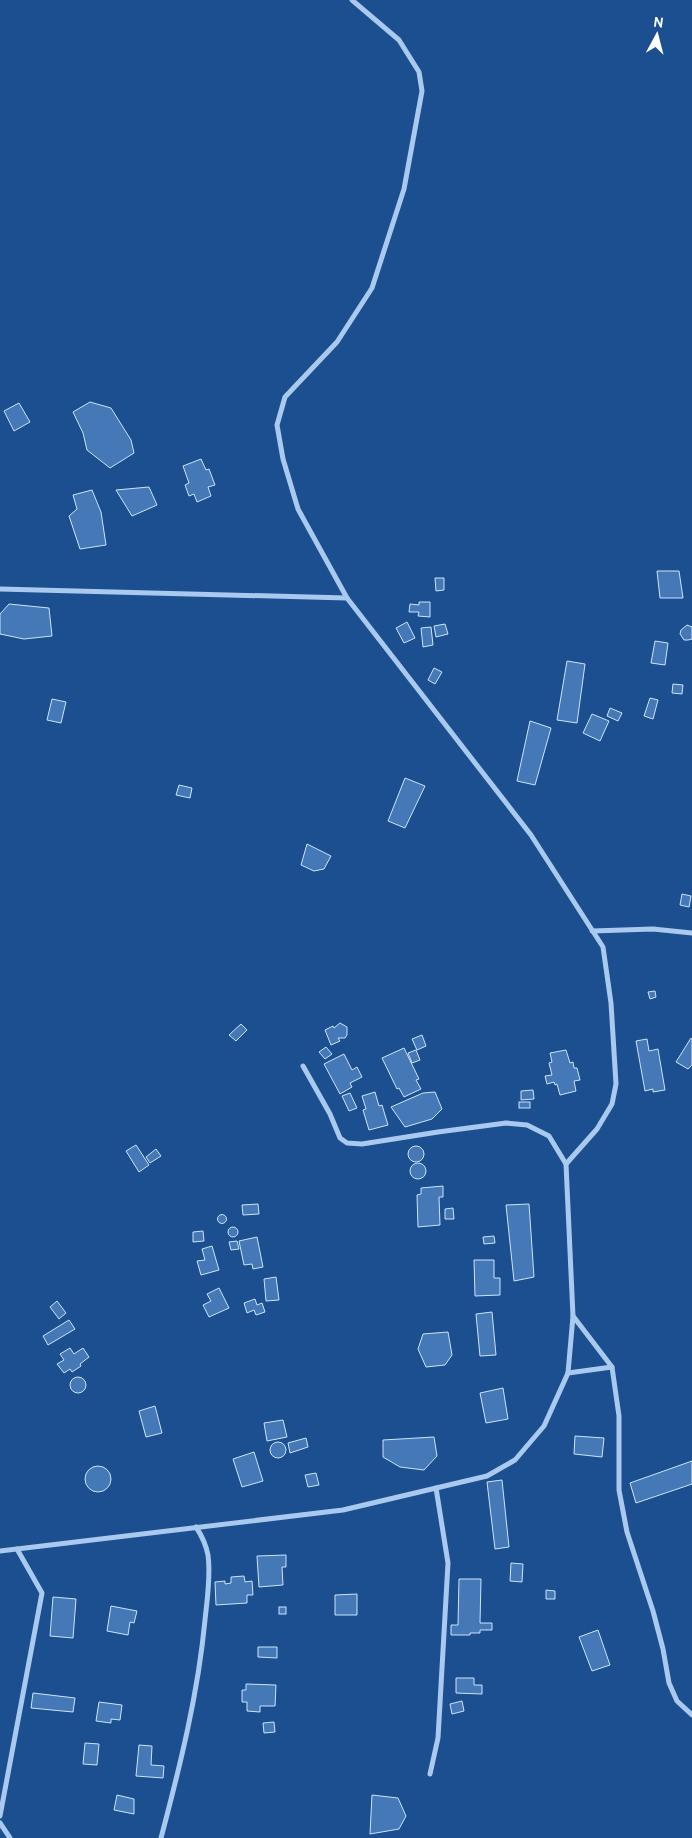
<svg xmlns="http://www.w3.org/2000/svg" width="692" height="1838" font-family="Cabin,sans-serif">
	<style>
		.building { fill: #4478b7; stroke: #cfe3fa }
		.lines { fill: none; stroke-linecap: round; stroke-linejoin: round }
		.street { stroke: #a9c9ee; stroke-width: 5 }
	</style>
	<rect width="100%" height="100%" fill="#1b4f8f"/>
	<g class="building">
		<path d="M90 402 111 408 131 440 134 453 110 468 87 450 83 433 73 412Z"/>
		<path d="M19 403 30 422 14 431 4 411Z"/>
		<path d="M201 459 206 470 209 469 215 485 208 487 211 496 197 502 194 494 189 496 185 485 189 483 183 466Z"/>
		<path d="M149 487 157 505 132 516 116 490Z"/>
		<path d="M92 490 101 512 106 545 80 549 69 516 77 509 73 495Z"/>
		<path d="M657 571H679L683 598H660Z"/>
		<path d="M435 578H444V590L436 591Z"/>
		<path d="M419 602H430V617L418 616 419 612H409L410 604 419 605Z"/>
		<path d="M9 604 49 608 52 636 24 639 0 634V614Z"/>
		<path d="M407 622 415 638 404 643 396 628Z"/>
		<path d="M445 624 448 634 436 637 434 626Z"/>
		<path d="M687 625 692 627V639L688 640H684L680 634 681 630Z"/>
		<path d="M431 627 433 645 423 647 421 628Z"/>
		<path d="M655 641 668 643 665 665 651 663Z"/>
		<path d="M567 661 585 664 577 723 557 720Z"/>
		<path d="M434 668 442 672 435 684 428 680Z"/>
		<path d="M673 684 683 685 682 694 672 693Z"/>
		<path d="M650 698 658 700 653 719 644 716Z"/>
		<path d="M52 699 66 702 61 723 47 720Z"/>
		<path d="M610 708 622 713 618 721 607 716Z"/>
		<path d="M592 714 609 721 600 741 583 733Z"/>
		<path d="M530 721 551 728 535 785 517 781Z"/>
		<path d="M405 778 425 786 405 828 388 821Z"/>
		<path d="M179 785 192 788 190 798 176 795Z"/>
		<path d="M307 844 331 856 324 869 314 871 301 865Z"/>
		<path d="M682 894 691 896 689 907 680 905Z"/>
		<path d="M655 991 656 997 650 999 648 992Z"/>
		<path d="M340 1023 347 1027V1035L345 1038H338L340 1041 331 1045 325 1030 333 1026 334 1028Z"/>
		<path d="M241 1024 247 1030 236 1041 229 1035Z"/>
		<path d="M422 1035 426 1046 417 1050 412 1039Z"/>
		<path d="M691 1038 692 1039V1065L688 1069 676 1062Z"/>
		<path d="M647 1039 649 1051 658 1049 665 1090 653 1092V1089L645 1091 636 1041Z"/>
		<path d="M326 1047 332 1054 325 1059 319 1052Z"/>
		<path d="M404 1048 419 1079 416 1080 421 1089 404 1097 399 1088 397 1089 382 1058Z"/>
		<path d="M416 1050 420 1060 412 1063 408 1053Z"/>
		<path d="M566 1050 570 1063 573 1062 574 1068H577L580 1080 574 1081 576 1091 560 1095 557 1084 555 1085 554 1082 547 1084 545 1076 552 1075 549 1063 552 1062 550 1053Z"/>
		<path d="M344 1054 352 1070 357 1067 362 1077 350 1083 352 1087 340 1094 324 1064Z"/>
		<path d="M533 1090 534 1099 521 1100V1091Z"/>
		<path d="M375 1092 379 1106 382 1105 388 1125 369 1130 363 1110 366 1109 362 1096Z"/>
		<path d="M435 1092 442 1109 432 1119 405 1127 391 1107 423 1093Z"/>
		<path d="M350 1093 357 1108 349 1111 342 1096Z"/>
		<rect x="519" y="1102" width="11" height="6"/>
		<path d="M136 1145 149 1165 139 1172 126 1151Z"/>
		<circle cx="416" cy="1154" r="8"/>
		<path d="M156 1149 161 1156 150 1163 146 1157Z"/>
		<circle cx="418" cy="1171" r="8"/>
		<path d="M443 1186V1197H439L440 1225 418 1227 417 1195 421 1194V1188Z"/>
		<path d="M258 1204 259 1214 243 1215 242 1205Z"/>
		<path d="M529 1204 534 1277 514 1281 506 1205Z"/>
		<path d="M453 1208 454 1219H445V1209Z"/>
		<circle cx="222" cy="1219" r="4.5"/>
		<circle cx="233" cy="1232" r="5"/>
		<path d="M203 1231 204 1241 193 1242V1232Z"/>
		<path d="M494 1236 495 1243 484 1244 483 1237Z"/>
		<path d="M257 1237 263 1267 253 1269 252 1264 244 1265 239 1241Z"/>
		<path d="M237 1241 239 1249 231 1250 229 1242Z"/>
		<path d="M212 1246 219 1270 201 1275 197 1261 205 1260 202 1249Z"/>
		<path d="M474 1260H494V1278H500V1295L475 1296Z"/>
		<path d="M276 1277 279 1300 266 1301 264 1279Z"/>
		<path d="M219 1288 229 1308 209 1317 203 1305 211 1301 207 1294Z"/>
		<path d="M255 1299 257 1305 262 1303 265 1312 256 1315 254 1310 247 1313 244 1303Z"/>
		<path d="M57 1301 66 1313 59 1319 50 1307Z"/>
		<path d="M492 1312 496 1355 480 1356 476 1314Z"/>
		<path d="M69 1320 75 1329 48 1345 43 1336Z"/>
		<path d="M448 1332 452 1355 445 1365 426 1367 418 1349 423 1334Z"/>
		<path d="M70 1348 74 1354 83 1348 89 1357 80 1364 81 1366 72 1372 70 1369 64 1373 57 1364 64 1360 60 1354Z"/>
		<circle cx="78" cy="1385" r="8"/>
		<path d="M503 1388 508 1419 486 1423 480 1393Z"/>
		<path d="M155 1406 162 1433 146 1437 139 1411Z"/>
		<path d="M283 1420 287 1437 267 1441 264 1423Z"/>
		<path d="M575 1436 604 1438 602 1457 574 1454Z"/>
		<path d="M434 1437 437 1456 424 1470 400 1467 383 1457V1440Z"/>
		<path d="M306 1438 308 1447 290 1453 288 1443Z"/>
		<circle cx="278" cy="1450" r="8"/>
		<path d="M254 1452 263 1481 242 1487 233 1459Z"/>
		<path d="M692 1461V1484L636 1503 630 1483Z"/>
		<circle cx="98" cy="1479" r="13"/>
		<path d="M316 1473 319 1485 308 1487 305 1475Z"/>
		<path d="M502 1480 509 1547 495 1549 487 1482Z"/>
		<path d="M286 1555V1567H282L283 1585 259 1587 257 1556Z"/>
		<path d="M511 1563 523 1564 522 1582 510 1581Z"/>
		<path d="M244 1576 245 1582 252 1581 253 1595H247V1603L216 1605 215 1582 225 1581V1584L231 1583V1577Z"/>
		<path d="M459 1579H481L480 1623H492V1630H480V1633H470V1635H451V1625H458Z"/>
		<path d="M546 1590 555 1591V1599H546Z"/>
		<path d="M357 1594V1615H335V1595Z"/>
		<path d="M53 1597 76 1599 73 1638 50 1636Z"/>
		<path d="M111 1606 137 1611 134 1623 130 1622 128 1635 107 1631Z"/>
		<rect x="279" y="1607" width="7" height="7"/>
		<path d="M598 1630 610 1665 592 1671 579 1637Z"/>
		<path d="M258 1647H277V1658L258 1657Z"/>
		<path d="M456 1678H474V1685H482V1694L456 1693Z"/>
		<path d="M246 1684 276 1685 275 1706H260V1712L247 1711V1702H242V1690H246Z"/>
		<path d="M33 1693 75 1698 73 1712 31 1708Z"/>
		<path d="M462 1701 464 1711 452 1714 450 1704Z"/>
		<path d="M99 1702 122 1705 120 1720 111 1719V1723L96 1721Z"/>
		<path d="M274 1722 275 1732 264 1733 263 1723Z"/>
		<path d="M85 1743 99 1744 97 1765 83 1764Z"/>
		<path d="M139 1745 152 1746 151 1765 164 1766 163 1778 136 1776Z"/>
		<path d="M117 1795 134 1799V1814L114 1810Z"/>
		<path d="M372 1795 398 1798 406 1816 399 1829 370 1834Z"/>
	</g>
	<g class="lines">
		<g class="street">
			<path d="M0 589 347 598 531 835 603 947 611 1003 616 1084 612 1104 597 1129 566 1164"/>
			<path d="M347 598 298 509 283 459 277 425 285 397 337 342 372 288 404 189 422 91 419 72 399 40 352 0"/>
			<path d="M592 931 653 929 692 933"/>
			<path d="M303 1066 330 1114 340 1138 347 1143 362 1144 438 1132 506 1123 527 1125 549 1136 566 1164 573 1316"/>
			<path d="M568 1373 612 1367"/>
			<path d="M0 1551 343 1510 487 1476 515 1460 544 1426 568 1373 573 1316 612 1367 619 1416V1490L627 1532 653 1611 663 1649 669 1683 677 1701 692 1715"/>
			<path d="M430 1774 438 1738 448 1563 436 1488"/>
			<path d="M0 1816 42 1593 17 1549"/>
			<path d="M0 1823 10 1838"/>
			<path d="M161 1838C180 1766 198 1694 205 1620 207 1600 211 1576 208 1555 206 1545 202 1536 196 1527"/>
		</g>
	</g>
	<g transform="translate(657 35) rotate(7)" stroke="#1b4f8f" stroke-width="4" paint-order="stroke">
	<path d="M0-4L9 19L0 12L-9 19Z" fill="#ffffff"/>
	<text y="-8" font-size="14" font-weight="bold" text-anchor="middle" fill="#ffffff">N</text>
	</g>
</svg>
